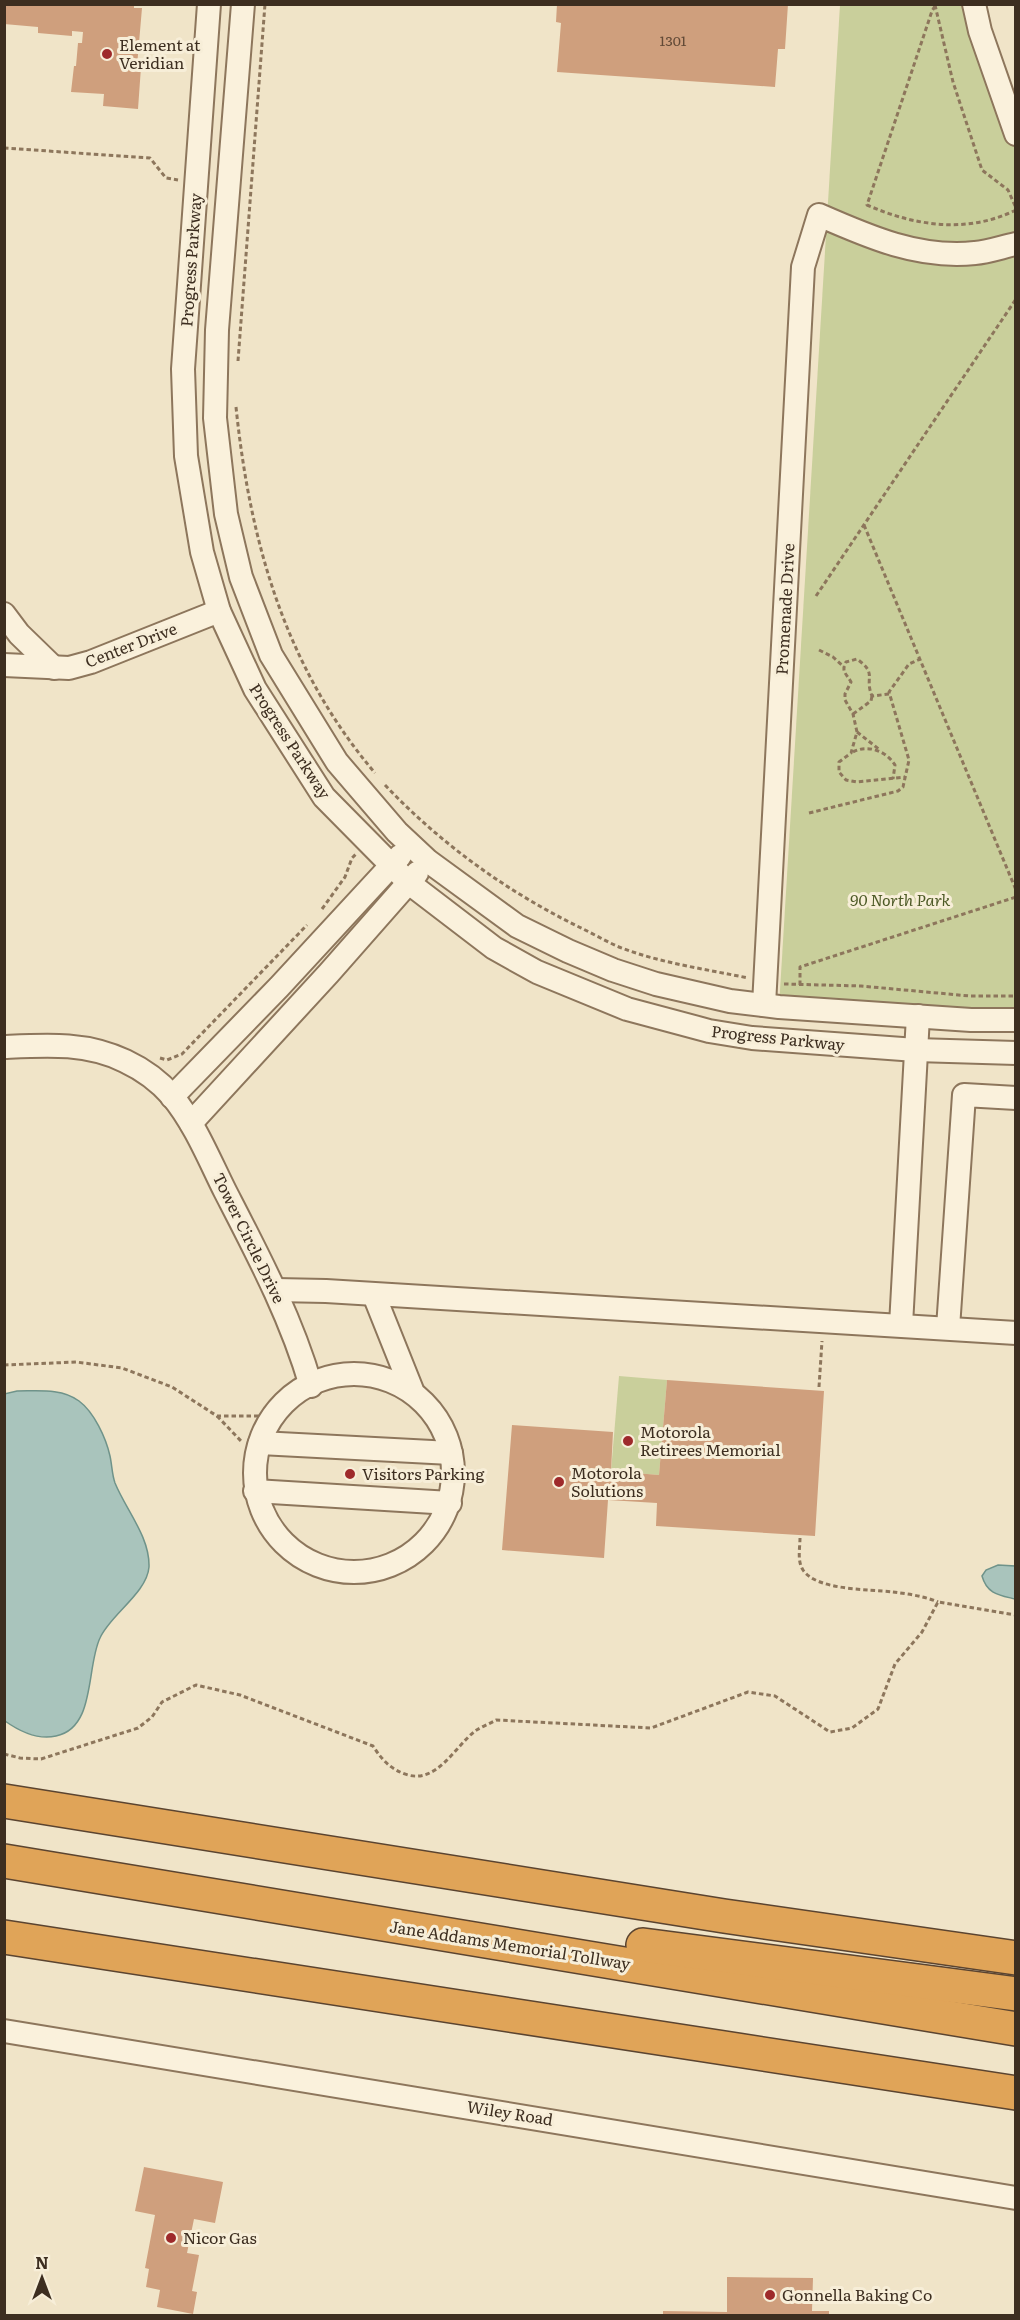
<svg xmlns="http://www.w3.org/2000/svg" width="1020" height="2320" font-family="Literata,serif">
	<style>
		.green { fill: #c9cf9b }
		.water { fill: #a9c4bc; stroke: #6f938a; stroke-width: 1.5 }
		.building { fill: #cf9f7d }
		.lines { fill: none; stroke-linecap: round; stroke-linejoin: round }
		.minor-casing { stroke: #8d765c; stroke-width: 26 }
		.highway-casing { stroke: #5b4430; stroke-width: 36 }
		.path { stroke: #8d765c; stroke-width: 3; stroke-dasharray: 4.5 3; stroke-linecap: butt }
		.minor { stroke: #faf1dc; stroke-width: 22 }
		.highway { stroke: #e0a458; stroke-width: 33 }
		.poi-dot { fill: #9e2a2b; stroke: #f7eed8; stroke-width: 2 }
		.labels { text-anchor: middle; stroke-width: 6; stroke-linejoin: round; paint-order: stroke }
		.number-label { font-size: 14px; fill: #624a37 }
		.poi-label { font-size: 16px; fill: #3d2e20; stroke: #f7eed8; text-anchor: start }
		.street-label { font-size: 16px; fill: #3d2e20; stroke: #f7eed8 }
		.park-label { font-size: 16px; font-style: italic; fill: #4d5a26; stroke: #f7eed8 }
	</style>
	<rect width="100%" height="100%" fill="#f0e4c8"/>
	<g class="green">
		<path d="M840 5H974L1016 134 1015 1020 779 1007Z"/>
		<path d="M619 1376 667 1380 659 1475 611 1471Z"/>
	</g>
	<g class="water">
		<path d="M17 1391C38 1391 62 1388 79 1401 94 1412 106 1438 110 1456 112 1465 112 1475 115 1483 126 1510 150 1537 149 1567 147 1593 110 1615 100 1638 86 1667 96 1728 56 1736 38 1740 19 1731 5 1721L4 1394Z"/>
		<path d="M998 1565 1015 1566V1599C999 1595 987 1594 982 1576L986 1570Z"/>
	</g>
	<g class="building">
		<path d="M4 4H134V8H142L137 66 141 67 138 109 103 106 104 94 71 92 74 66H76L78 43H82L83 32 72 31V36L38 33V27L4 24Z"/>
		<path d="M557 4H788L785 49H778L775 87 557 72 561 23 556 22Z"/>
		<path d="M667 1380 824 1391 815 1536 656 1526 657 1503 608 1500 604 1558 502 1550 512 1425 613 1432 611 1471 659 1475Z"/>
		<path d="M144 2167 223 2182 215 2223 194 2219 187 2253 199 2255 192 2291 197 2292 193 2314 157 2307 160 2290 146 2287 149 2269 145 2268 155 2215 135 2211Z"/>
		<path d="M727 2277 813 2278 812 2311H829V2316H663V2311L727 2312Z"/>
	</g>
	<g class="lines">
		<defs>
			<g id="minor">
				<path d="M209 4 183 369 186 456 202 552 219 611 255 689 324 797 409 883 494 948 537 972 627 1009 709 1031 752 1038 916 1050 1016 1053"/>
				<path d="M243 4 217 330 215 418 226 514 241 577 271 655 337 762 397 832 428 861 517 926 568 951 613 970 656 984 730 1001 779 1007 971 1020H1016"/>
				<path d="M974 4 980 31 1016 134"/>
				<path d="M4 614 19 634 54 668"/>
				<path d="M4 665 69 668 91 662 219 611"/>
				<path d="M764 1005 803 267 819 215C869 237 919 259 975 253 988 252 1002 247 1016 244"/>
				<path d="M4 1047C46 1045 86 1042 125 1061 142 1069 159 1081 172 1096 195 1124 209 1159 225 1191 258 1255 291 1317 311 1386"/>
				<path d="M172 1097 279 987 400 856"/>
				<path d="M191 1123 329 973 417 873"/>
				<path d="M276 1290 326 1291 1016 1333"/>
				<path d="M374 1295 412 1390"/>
				<path d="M901 1325 918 1016"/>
				<path d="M948 1328 964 1095 1016 1098"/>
				<circle cx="354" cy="1473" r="99"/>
				<path d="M260 1443 451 1453"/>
				<path d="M255 1491 450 1503"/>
				<path d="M4 2031 1016 2198"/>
			</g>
			<g id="highway">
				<path d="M4 1801 724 1916 1016 1958"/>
				<path d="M4 1861 1016 2029"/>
				<path d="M4 1937 1016 2093"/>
				<path d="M643 1945 1016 1994"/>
			</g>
		</defs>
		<use href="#minor" class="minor-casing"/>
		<use href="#highway" class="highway-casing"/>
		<g class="path">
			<path d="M935 5 953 82 982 170 1008 190 1016 208"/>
			<path d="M935 6 932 11 867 205C915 226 967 234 1016 210"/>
			<path d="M4 148 150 158 166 178 178 180"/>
			<path d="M238 361 265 4"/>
			<path d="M236 407C250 542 285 667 375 773"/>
			<path d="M864 525 1016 890"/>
			<path d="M816 596 1016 299"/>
			<path d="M819 650 833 657 844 667"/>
			<path d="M889 694 872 696C864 677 878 674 857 659L846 662C841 672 846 673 851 682L845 694V700L853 714 857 732 851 753 839 762V772L846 780 857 782 905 777"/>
			<path d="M853 714 871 701 872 696"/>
			<path d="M857 732 880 750"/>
			<path d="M853 752C868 744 886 751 895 765L893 779"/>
			<path d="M385 785C441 844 506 891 579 927 592 933 605 941 619 947 660 963 705 969 748 978"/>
			<path d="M809 813 898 791 903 787 909 760 889 692 909 664 920 659"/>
			<path d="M322 909 345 877 352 858 356 854"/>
			<path d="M784 984 861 986 970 996H1016"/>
			<path d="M800 985V967L1016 897"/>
			<path d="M160 1058 167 1060 182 1054 307 925"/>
			<path d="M4 1365 76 1362 122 1368 172 1387 217 1416H274"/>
			<path d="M819 1387 822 1341"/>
			<path d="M217 1416 241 1441"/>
			<path d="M800 1538C800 1548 797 1561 803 1570 817 1591 870 1589 893 1592 908 1594 924 1596 938 1602"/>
			<path d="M4 1754 20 1758 41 1759 138 1728 152 1717 162 1702 196 1685 240 1695 373 1746C382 1760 391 1770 408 1775 437 1783 455 1747 475 1731 481 1727 489 1724 496 1720L651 1728 748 1692 775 1696 830 1732 852 1728 878 1709 895 1664 922 1632 938 1602 1016 1615"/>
		</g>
		<use href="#minor" class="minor"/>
		<use href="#highway" class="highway"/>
	</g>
	<g class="poi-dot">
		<circle cx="107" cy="54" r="6"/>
		<circle cx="628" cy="1441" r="6"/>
		<circle cx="350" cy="1474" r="6"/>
		<circle cx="559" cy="1482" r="6"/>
		<circle cx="171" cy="2238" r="6"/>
		<circle cx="770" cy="2295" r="6"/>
	</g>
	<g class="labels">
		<g class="number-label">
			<text x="673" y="46">1301</text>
		</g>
		<g class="poi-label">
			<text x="119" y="51">Element at<tspan x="119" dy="18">Veridian</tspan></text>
			<text x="640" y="1438">Motorola<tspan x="640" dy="18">Retirees Memorial</tspan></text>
			<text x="571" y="1479">Motorola<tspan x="571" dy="18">Solutions</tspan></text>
			<text x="362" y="1480">Visitors Parking</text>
			<text x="183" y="2244">Nicor Gas</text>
			<text x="782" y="2301">Gonnella Baking Co</text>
		</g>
		<g class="street-label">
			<text transform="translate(191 260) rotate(-86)" y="6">Progress Parkway</text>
			<text transform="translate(785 609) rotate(-87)" y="6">Promenade Drive</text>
			<text transform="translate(131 645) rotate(-21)" y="6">Center Drive</text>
			<text transform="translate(290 741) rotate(57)" y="6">Progress Parkway</text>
			<text transform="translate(778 1038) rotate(6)" y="6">Progress Parkway</text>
			<text transform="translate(249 1238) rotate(64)" y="6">Tower Circle Drive</text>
			<text transform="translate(510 1945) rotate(9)" y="6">Jane Addams Memorial Tollway</text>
			<text transform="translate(510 2113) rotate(9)" y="6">Wiley Road</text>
		</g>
		<g class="park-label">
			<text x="900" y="906">90 North Park</text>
		</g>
	</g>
	<rect width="1020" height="2320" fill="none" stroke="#3d2e20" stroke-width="12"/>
	<g transform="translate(42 2278)" stroke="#f7eed8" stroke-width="4.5" paint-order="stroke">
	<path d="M0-4.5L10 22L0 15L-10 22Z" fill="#3d2e20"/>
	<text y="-9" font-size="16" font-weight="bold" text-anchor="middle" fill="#3d2e20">N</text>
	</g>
</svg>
